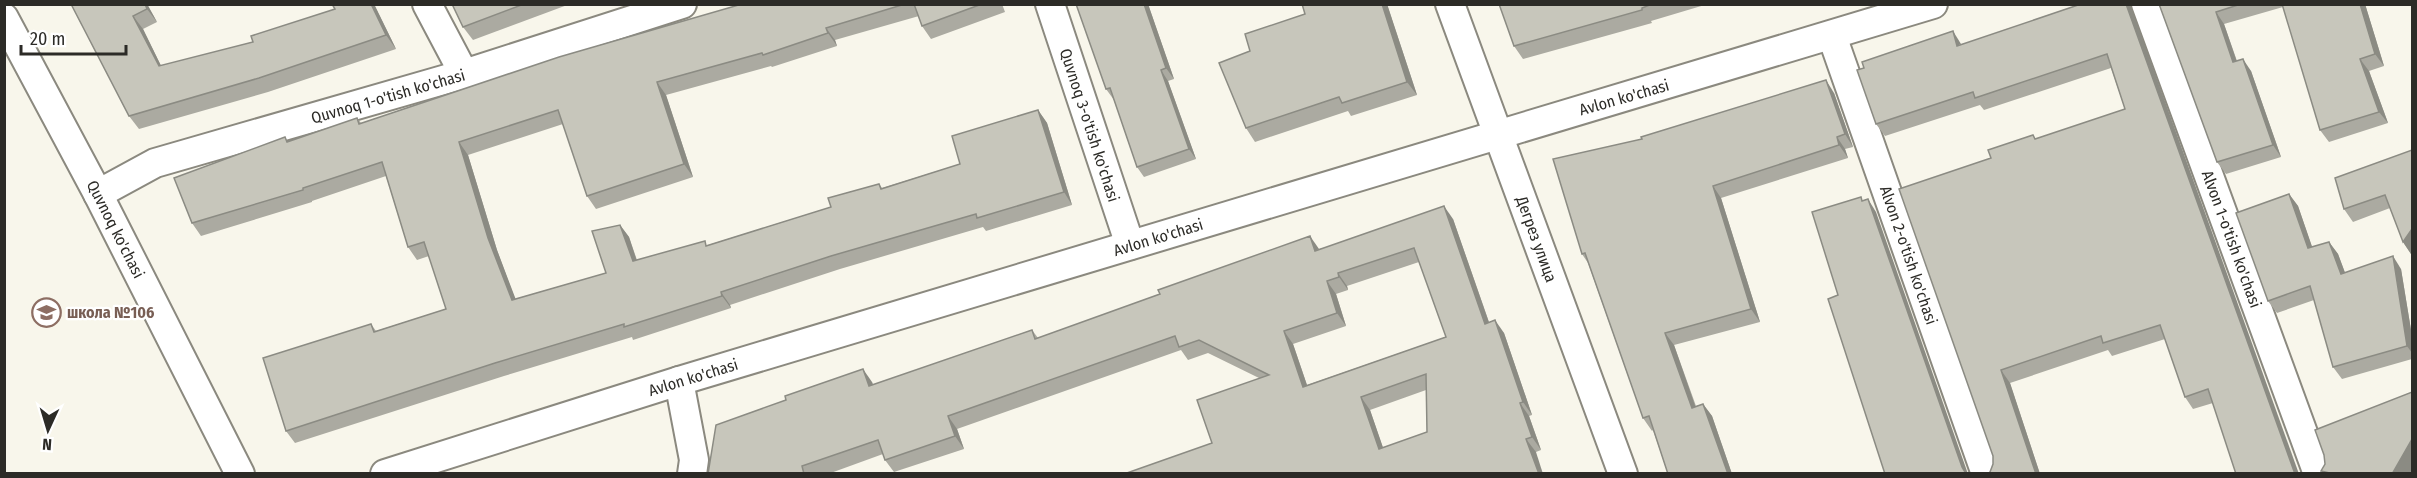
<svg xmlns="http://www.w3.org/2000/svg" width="2417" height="478" font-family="'Fira Sans Condensed',sans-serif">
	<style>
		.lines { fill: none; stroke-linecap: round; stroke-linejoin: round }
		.street-casing { stroke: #8b897f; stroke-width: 32 }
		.street { stroke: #fff; stroke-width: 28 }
		.wall { fill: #abaaa1; fill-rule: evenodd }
		.shaded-wall { fill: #8b8b83 }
		.building { fill: #c7c6bb; stroke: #8b8b83; stroke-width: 1.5; fill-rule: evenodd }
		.labels { text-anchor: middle; stroke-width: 4.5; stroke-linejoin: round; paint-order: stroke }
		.street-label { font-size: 16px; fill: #2c2b27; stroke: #fff }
		.education-label { font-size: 16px; font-weight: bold; fill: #785e54; stroke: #fff; text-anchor: start }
	</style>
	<rect width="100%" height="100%" fill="#f8f6eb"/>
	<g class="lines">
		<defs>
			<g id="street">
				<path d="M427 4 464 74"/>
				<path d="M1050 4 1130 245"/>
				<path d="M1450 4 1623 474"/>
				<path d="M2146 4 2318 474"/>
				<path d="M4 18 98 194 240 474"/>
				<path d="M1832 36 1986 474"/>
				<path d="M98 194 155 163 464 74 682 4"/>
				<path d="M679 381 694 460 692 474"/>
				<path d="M385 474 679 381 1933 4"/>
			</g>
		</defs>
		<use href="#street" class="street-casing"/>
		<use href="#street" class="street"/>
	</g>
	<g class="wall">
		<path d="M71 4H147L157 22 143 29 161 66 253 42 335 9 332 4H374L396 49 268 92 139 129 129 116Z"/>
		<path d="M452 4H570L473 40 463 27Z"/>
		<path d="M742 4H1002L1005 12 931 39 922 26 919 16 835 40 837 46 772 67 771 66 666 95 693 177 596 209 587 196 563 124 468 155 497 250 515 299 606 273 620 225 629 237 637 260 708 245 831 207 879 184 882 188 960 164 1038 110 1047 123 1072 205 986 231 983 227 840 269 730 305 731 308 633 340 632 337 504 376 295 443 286 431 371 324 376 331 446 309 429 256 417 260 408 247 386 176 312 201V202L201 236 192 223 289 142 357 118 361 123Z"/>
		<path d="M1076 4H1148L1174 79 1168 81 1196 159 1144 177 1137 167 1114 100 1106 89Z"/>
		<path d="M1387 4 1417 95 1351 116 1348 111 1255 142 1246 128 1250 51Z"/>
		<path d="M1499 4H1708L1651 21 1652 23 1523 59 1514 46Z"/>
		<path d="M2130 4 2213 403 2193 409 2185 397 2165 339 2112 356 2108 350 2010 383 2040 474 1990 472 1993 464 1991 158 2036 139 2125 109 2111 68 1984 110 1980 105 1885 136 1876 124 1962 44Z"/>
		<path d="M2159 4H2365L2384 66 2369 71 2388 123 2329 142 2320 130 2283 7 2224 24 2237 61 2251 71 2281 157 2226 174 2217 162Z"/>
		<path d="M1834 93 1853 147 1845 149 1848 158 1721 198 1760 322 1674 345 1696 406 1703 404 1712 416 1732 474H1668L1653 430 1652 431 1643 418 1588 263 1582 254 1642 139Z"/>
		<path d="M2412 150 2411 254 2403 242 2390 208 2353 222 2344 209Z"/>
		<path d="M2289 194 2298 206 2312 247 2329 242 2338 254 2345 273 2401 269 2412 336V359L2342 379 2333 367 2314 300 2277 313 2268 301Z"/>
		<path d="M1453 219 1489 322 1504 333 1532 415 1529 416 1541 450 1536 452 1212 443 1259 378 1208 353 1188 360 1181 350 957 429 964 449 894 472 885 460 883 454 828 474H708L786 400 872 382 873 385 1032 330 1038 338 1319 249ZM1419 262 1446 337 1307 385 1293 344 1346 326 1336 294 1348 290 1347 286ZM1426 390 1427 432 1383 448 1370 410Z"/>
	</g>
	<g class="shaded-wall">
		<path d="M145 4H147L157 22 147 9Z"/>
		<path d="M371 4H374L396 49 386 35Z"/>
		<path d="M1144 4H1148L1174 79 1166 68Z"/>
		<path d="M1382 4H1387L1417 95 1407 82Z"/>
		<path d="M2126 4H2130L2299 474H2295Z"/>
		<path d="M2360 4H2365L2384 66 2375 54Z"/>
		<path d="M2216 12 2224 24 2241 74 2233 62Z"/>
		<path d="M133 16 143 29 168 80 159 66Z"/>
		<path d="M826 28 835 40 837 46 828 33Z"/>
		<path d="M1953 31 1961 44 1957 46Z"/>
		<path d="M2243 59 2251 71 2281 157 2273 145Z"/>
		<path d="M2360 59 2369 71 2388 123 2379 112Z"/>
		<path d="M1161 70 1168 81 1196 159 1189 149Z"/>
		<path d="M1826 80 1834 93 1853 147 1845 134Z"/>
		<path d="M657 82 666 95 693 177 684 164Z"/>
		<path d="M1038 110 1047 123 1072 205 1064 192Z"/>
		<path d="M1837 137 1845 149 1848 158 1839 145Z"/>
		<path d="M459 142 468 155 497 250 521 313 512 300 488 238Z"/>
		<path d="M1713 186 1721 198 1760 322 1751 309Z"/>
		<path d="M2289 194 2298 206 2317 261 2308 248Z"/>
		<path d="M1868 199 1876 212 1968 474H1966L1962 467Z"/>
		<path d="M1444 206 1453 219 1494 337 1485 324Z"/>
		<path d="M620 225 629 237 641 274 633 261Z"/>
		<path d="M2412 229V252L2411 254 2403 242Z"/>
		<path d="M1310 236 1319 249 1315 251Z"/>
		<path d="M2329 242 2338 254 2350 286 2341 274Z"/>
		<path d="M2393 256 2401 269 2412 336V353L2407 346Z"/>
		<path d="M1338 273 1347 286 1348 290 1339 277Z"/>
		<path d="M1327 281 1336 294 1346 326 1337 313Z"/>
		<path d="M721 292 730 305 731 308 722 296Z"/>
		<path d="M1495 320 1504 333 1532 415 1523 402Z"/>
		<path d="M1284 331 1293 344 1312 400 1303 387Z"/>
		<path d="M1665 333 1674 345 1700 420 1692 408Z"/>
		<path d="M863 369 872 382 878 399 869 386Z"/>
		<path d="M2001 370 2010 383 2040 474H2036Z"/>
		<path d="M1361 397 1370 410 1388 462 1379 449Z"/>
		<path d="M1520 403 1529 416 1541 450 1532 437Z"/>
		<path d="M1703 404 1712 416 1732 474H1728Z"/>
		<path d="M948 416 957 429 964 449 955 436Z"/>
		<path d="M1526 439 1536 452 1543 474H1539Z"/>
		<path d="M2412 439V469L2410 474H2392Z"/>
	</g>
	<g class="building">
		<path d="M71 4H145L147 9 133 16 159 66 253 42 251 36 335 9 332 4H371L386 35 259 78 129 116Z"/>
		<path d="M452 4H524L463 27Z"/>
		<path d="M742 4H905L826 28 828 33 763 55 762 53 657 82 684 164 587 196 558 110 459 142 488 238 512 300 606 273 592 231 620 225 633 261 705 241 706 246 831 207 828 198 879 184 881 189 960 164 952 136 1038 110 1064 192 977 218 976 214 831 256 721 292 722 296 624 327V324L495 363 286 431 263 358 371 324 374 332 446 309 424 242 408 247 382 162 303 188V190L192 223 174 178 285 137 287 142 357 118 359 124 559 57Z"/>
		<path d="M914 4H982L922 26Z"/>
		<path d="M1076 4H1144L1166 68 1161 70 1189 149 1137 167 1110 88 1106 89Z"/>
		<path d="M1302 4H1382L1407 82 1342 103 1339 97 1246 128 1219 63 1250 51 1245 34 1305 14Z"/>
		<path d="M1499 4H1652L1642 8V10L1514 46Z"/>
		<path d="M2081 4H2126L2295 474H2236L2208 389 2185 397 2160 325 2103 343 2101 336 2001 370 2036 474H1987L1990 472 1993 464V456L1899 189 1991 158 1988 150 2033 135 2035 139 2125 109 2107 54 1975 98 1973 92 1876 124 1857 70 1864 68 1862 62 1953 31 1957 46Z"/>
		<path d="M2159 4H2241L2216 12 2233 62 2243 59 2273 145 2217 162Z"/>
		<path d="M2282 4H2360L2375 54 2360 59 2379 112 2320 130Z"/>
		<path d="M1826 80 1845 134 1837 137 1839 145 1713 186 1751 309 1665 333 1692 408 1703 404 1728 474H1668L1649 416 1643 418 1585 253 1582 254 1553 159 1642 139 1641 137Z"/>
		<path d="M2412 150V229L2403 242 2385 195 2344 209 2335 178Z"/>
		<path d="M2289 194 2308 248 2329 242 2341 274 2393 256 2407 346 2333 367 2310 286 2268 301 2236 213Z"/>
		<path d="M1861 197 1862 201 1868 199 1962 467 1966 474H1885L1828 299 1838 295 1812 212Z"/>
		<path d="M1444 206 1485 324 1495 320 1523 402 1520 403 1532 437 1526 439 1539 474H1124L1212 443 1197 400 1269 375 1199 340 1179 347 1175 336 948 416 955 436 885 460 878 440 802 466 804 474H708L716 425 786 400 785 396 863 369 869 386 1032 330 1035 339 1160 294 1158 290 1310 236 1315 251ZM1414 248 1446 337 1303 387 1284 331 1337 313 1327 281 1339 277 1338 273ZM1426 374 1427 432 1379 449 1361 397Z"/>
		<path d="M2412 392V439L2392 474H2334L2321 471 2325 464 2324 455 2315 430Z"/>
	</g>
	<defs>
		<symbol id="school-ring" viewBox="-11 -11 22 22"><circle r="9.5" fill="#fff" stroke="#8d6e63" stroke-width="1.5"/><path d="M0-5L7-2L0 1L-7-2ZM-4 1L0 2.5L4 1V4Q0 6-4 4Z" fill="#8d6e63"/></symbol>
	</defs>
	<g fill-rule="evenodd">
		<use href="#school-ring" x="30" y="296" width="33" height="33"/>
	</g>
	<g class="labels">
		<g class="street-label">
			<text transform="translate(388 96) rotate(-16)" y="6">Quvnoq 1-o'tish ko'chasi</text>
			<text transform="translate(1624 97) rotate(-16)" y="6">Avlon ko'chasi</text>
			<text transform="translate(1090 125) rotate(72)" y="6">Quvnoq 3-o'tish ko'chasi</text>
			<text transform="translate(116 229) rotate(63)" y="6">Quvnoq ko'chasi</text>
			<text transform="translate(1158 237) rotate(-17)" y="6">Avlon ko'chasi</text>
			<text transform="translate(1537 239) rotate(70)" y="6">Дегрез улица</text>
			<text transform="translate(2232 239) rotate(70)" y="6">Alvon 1-o'tish ko'chasi</text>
			<text transform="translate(1909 255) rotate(71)" y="6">Alvon 2-o'tish ko'chasi</text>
			<text transform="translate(693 377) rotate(-17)" y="6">Avlon ko'chasi</text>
		</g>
		<g class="education-label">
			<text x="67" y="318">школа №106</text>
		</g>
	</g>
	<rect width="2417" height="478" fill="none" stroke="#2c2b27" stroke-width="12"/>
	<g transform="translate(48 430) rotate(184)" stroke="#ffffff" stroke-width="4.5" paint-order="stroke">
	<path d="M0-4.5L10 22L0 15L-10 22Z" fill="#2c2b27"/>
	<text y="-9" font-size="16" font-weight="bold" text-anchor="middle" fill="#2c2b27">N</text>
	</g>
	<path d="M21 45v9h105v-9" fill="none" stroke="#2c2b27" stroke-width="3"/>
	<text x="30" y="45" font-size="18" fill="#2c2b27" stroke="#ffffff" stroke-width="4.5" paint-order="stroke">20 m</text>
</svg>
